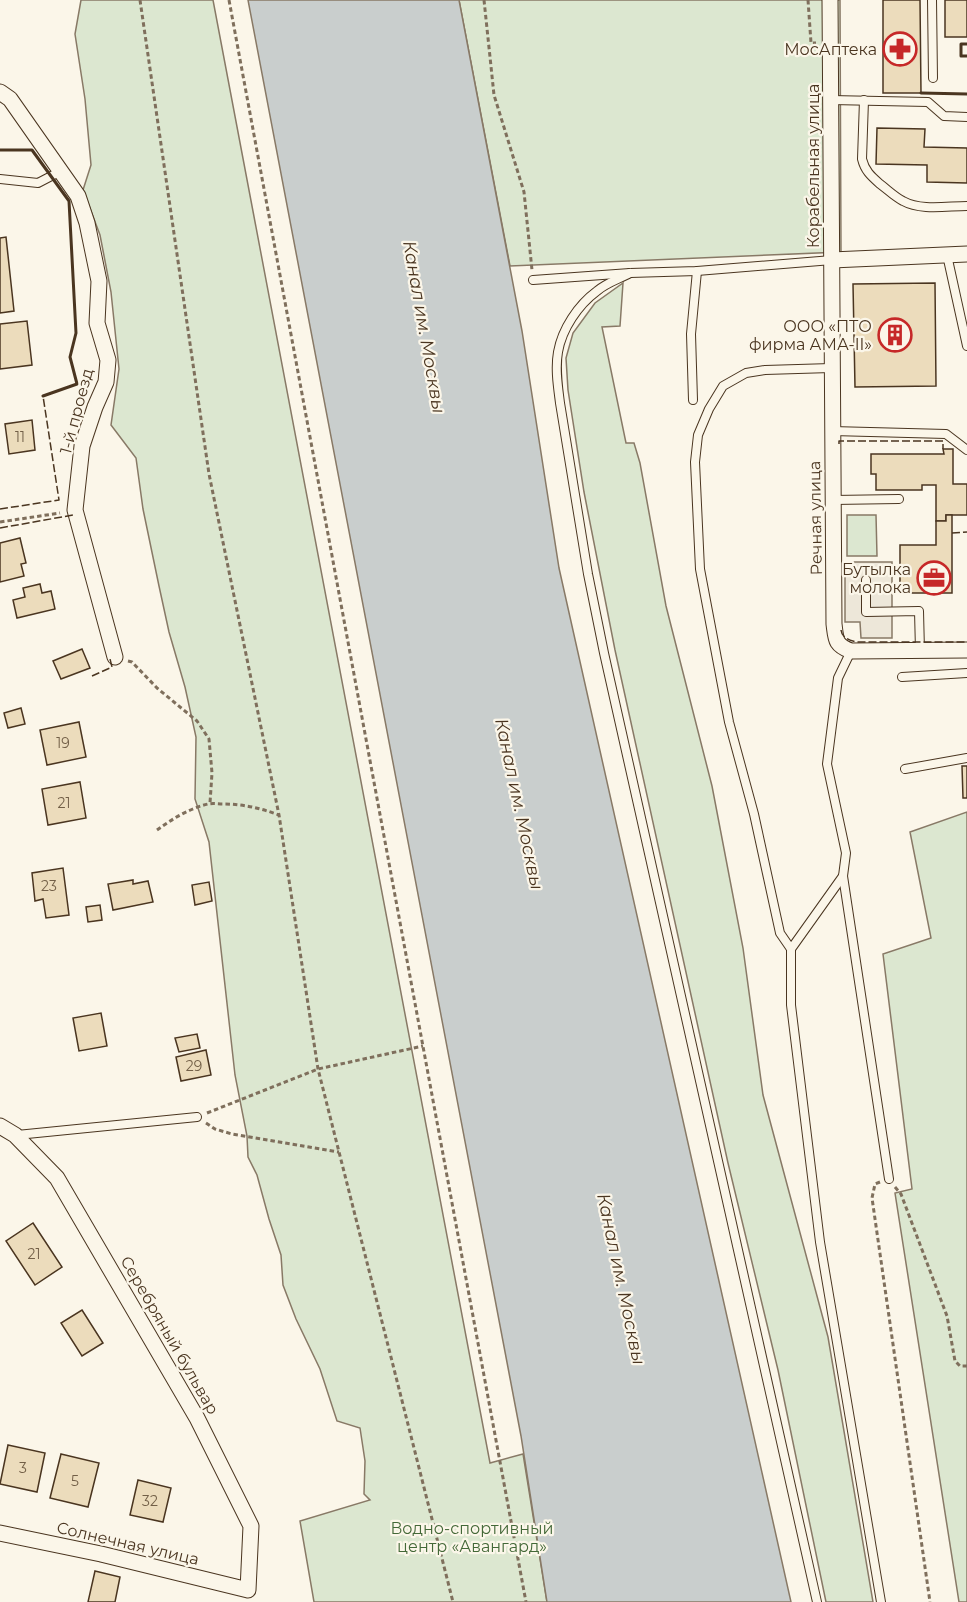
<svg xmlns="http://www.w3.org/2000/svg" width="967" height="1602" font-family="Montserrat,sans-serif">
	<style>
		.green { fill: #dce7d0; stroke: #887966; stroke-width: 1.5 }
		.parking { fill: #ede7d9; stroke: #887966; stroke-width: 1.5 }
		.water { fill: #c9cecd; stroke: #887966; stroke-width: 1.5 }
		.building { fill: #ecdcbc; stroke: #4a3520; stroke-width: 1.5 }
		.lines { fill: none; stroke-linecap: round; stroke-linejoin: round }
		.service-casing { stroke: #4a3520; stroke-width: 10 }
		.minor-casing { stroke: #4a3520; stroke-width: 17 }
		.path { stroke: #7f6f5c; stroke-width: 3; stroke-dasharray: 4.5 3; stroke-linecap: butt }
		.service { stroke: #fbf6e9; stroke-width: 8 }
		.minor { stroke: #fbf6e9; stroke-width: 15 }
		.fence { stroke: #4a3520; stroke-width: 1.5; stroke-dasharray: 8 3; stroke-linecap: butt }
		.wall { stroke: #4a3520; stroke-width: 3 }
		.labels { text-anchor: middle; stroke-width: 4.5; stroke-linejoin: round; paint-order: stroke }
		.number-label { font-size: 14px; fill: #725f47 }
		.poi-label { font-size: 16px; fill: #4a3520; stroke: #fbf6e9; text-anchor: end }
		.street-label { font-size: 16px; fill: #4a3520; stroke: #fbf6e9 }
		.park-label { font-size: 16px; fill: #436837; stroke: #fbf6e9 }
		.water-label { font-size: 18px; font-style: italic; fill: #4a3520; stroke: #fbf6e9 }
	</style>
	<rect width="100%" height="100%" fill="#fbf6e9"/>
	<g class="green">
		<path d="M81 0H213L490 1463 523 1454 547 1602H314L300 1521 370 1500 364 1494 365 1461 360 1428 337 1421 320 1369 296 1319 283 1285 281 1255 269 1219 257 1175 248 1157 247 1136 235 1075 209 842 195 799 196 737 185 687 169 632 159 586 143 509 136 458 111 425 119 369 111 292 100 235 83 190 91 165 85 99 75 34Z"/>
		<path d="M459 0H840L841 252 510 266Z"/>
		<path d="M623 283 620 326 602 327 626 443H634L640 463 666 606 712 786 743 948 763 1095 828 1337 873 1602H826L778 1370 728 1163 615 650 584 492 568 390 566 358 573 333 595 303Z"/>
		<path d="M847 515H876L877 556H847Z"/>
		<path d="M967 812V1602H959L895 1193 912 1189 883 954 931 938 910 832Z"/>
	</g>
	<path class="parking" d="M845 562H892V638H861L860 622H845Z"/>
	<path class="water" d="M248 0H459L522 331 559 568 791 1602H547L521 1436Z"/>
	<g class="building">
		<path d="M883 0H920L921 93H883Z"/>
		<rect x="945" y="0" width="22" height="37"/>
		<path d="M877 128 925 129 924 147 967 148V183L927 182V165L876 164Z"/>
		<path d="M6 237 14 311 0 313V238Z"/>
		<path d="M935 283 936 386 855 387 853 284Z"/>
		<path d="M27 321 32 365 0 369V324Z"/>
		<path d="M32 420 35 450 9 454 5 424Z"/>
		<path d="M943 449H953V484H967V515H946V521H936V485H922V490H876V474H871V454H944Z"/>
		<path d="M946 515H952V593H900V545H936V521H946Z"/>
		<path d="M20 538 26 563 21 564 24 576 0 582V543Z"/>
		<path d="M40 584 42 593 51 591 55 609 17 618 13 600 25 597 23 588Z"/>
		<path d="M82 649 90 668 61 679 53 661Z"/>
		<path d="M21 708 25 724 8 728 4 713Z"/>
		<path d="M79 722 86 757 47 765 40 730Z"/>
		<path d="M962 766H967V798H963Z"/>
		<path d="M80 782 86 818 48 825 42 789Z"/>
		<path d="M63 868 69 915 46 918 43 899 35 901 32 873Z"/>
		<path d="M133 880V884L148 881 153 902 113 910 108 884Z"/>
		<path d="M209 882 212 901 195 905 192 885Z"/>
		<path d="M100 905 102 920 88 922 86 907Z"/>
		<path d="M101 1013 107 1046 79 1051 73 1018Z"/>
		<path d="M197 1034 200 1048 179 1052 175 1038Z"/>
		<path d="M206 1050 211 1075 181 1081 176 1057Z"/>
		<path d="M33 1223 62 1267 35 1285 6 1241Z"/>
		<path d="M82 1310 103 1343 82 1356 61 1323Z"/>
		<path d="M8 1445 45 1453 37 1492 0 1484Z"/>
		<path d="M61 1454 99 1463 88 1507 50 1498Z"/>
		<path d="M138 1480 171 1488 163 1522 130 1515Z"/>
		<path d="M95 1571 120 1577 115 1602H88Z"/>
	</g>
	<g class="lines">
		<defs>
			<g id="service">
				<path d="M932 0 933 78"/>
				<path d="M831 100 928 102 944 116 967 117"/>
				<path d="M864 100 862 159C865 171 871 176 880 184 888 190 895 197 903 201 921 211 947 206 967 206"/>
				<path d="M0 179 38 183 61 171"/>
				<path d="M947 255 967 346"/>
				<path d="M630 273C619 279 606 283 597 291 578 305 562 329 558 352 555 369 558 387 560 403L588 574 604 653 817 1602"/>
				<path d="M533 280 630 273 697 271 832 260"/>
				<path d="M831 368 765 370 746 373 723 386 709 409 698 435 695 462 700 569 729 722 754 814 780 933 791 949V1005L820 1242 881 1602"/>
				<path d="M693 400 691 334 697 271"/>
				<path d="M832 431 946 434 967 450"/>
				<path d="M833 500 899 499"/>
				<path d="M866 580V612L919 611 920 651"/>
				<path d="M902 677 967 673"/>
				<path d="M905 769 967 758"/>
				<path d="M843 876 889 1179"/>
				<path d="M791 949 843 876 846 853 827 764 838 678 851 651"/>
				<path d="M17 1135 197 1117"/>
			</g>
			<g id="minor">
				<path d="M830 0 834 624C836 640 835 645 851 651L967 650"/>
				<path d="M0 92 10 99 78 196 87 223 99 281 97 323 108 360 106 382 95 407 82 446 75 510 115 657"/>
				<path d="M832 260 967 254"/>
				<path d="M0 1126 15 1135 57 1178 197 1418 251 1526 248 1590 101 1554 0 1533"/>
			</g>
		</defs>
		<use href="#service" class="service-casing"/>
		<use href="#minor" class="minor-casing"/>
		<g class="path">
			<path d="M140 0 209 474 279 815 318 1069 453 1602"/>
			<path d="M229 0 526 1602"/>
			<path d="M484 0 494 95 524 192 532 270"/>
			<path d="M808 0 811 43H816"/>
			<path d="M0 522 60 513"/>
			<path d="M128 661 132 662 157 688 197 721 209 739 212 773 210 803"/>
			<path d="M157 830C172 819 190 808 208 804 213 803 218 804 223 804 243 804 260 808 279 815"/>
			<path d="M207 1113 318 1069 423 1046"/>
			<path d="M206 1123 215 1129 232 1134 339 1152"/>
			<path d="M880 1182 875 1184 872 1198 930 1602"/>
			<path d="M895 1187 901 1194 947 1316 955 1361 960 1366H967"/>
		</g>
		<use href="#service" class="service"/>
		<use href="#minor" class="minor"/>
		<g class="fence">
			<path d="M839 444V441H943V449"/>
			<path d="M0 509 59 500 43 396"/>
			<path d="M0 528 73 515V517"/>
			<path d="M952 533 967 532"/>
			<path d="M841 630C842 638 849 640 856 642H967"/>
			<path d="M92 676 112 667 110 659"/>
		</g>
		<g class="wall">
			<path d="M967 44H961V56H967"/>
			<path d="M921 93 967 94"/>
			<path d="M0 150H32L69 201 76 333 70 357 77 384 43 396"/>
		</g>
	</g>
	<defs>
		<symbol id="pharmacy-ring" viewBox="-11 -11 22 22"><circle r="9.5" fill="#fbf6e9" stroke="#c62828" stroke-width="1.5"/><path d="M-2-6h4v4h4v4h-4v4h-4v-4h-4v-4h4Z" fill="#c62828"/></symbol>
		<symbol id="building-ring" viewBox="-11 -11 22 22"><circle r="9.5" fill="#fbf6e9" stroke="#c62828" stroke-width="1.5"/><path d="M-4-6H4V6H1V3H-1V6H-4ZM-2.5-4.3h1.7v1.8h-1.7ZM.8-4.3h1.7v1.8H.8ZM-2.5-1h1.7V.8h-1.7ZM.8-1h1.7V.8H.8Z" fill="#c62828"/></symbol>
		<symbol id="office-ring" viewBox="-11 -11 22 22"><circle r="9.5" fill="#fbf6e9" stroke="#c62828" stroke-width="1.5"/><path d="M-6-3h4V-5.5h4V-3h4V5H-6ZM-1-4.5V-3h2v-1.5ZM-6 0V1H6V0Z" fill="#c62828"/></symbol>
	</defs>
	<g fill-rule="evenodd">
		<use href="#pharmacy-ring" x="881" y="30" width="38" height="38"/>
		<use href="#building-ring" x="876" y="316" width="38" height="38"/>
		<use href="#office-ring" x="915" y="559" width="38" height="38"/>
	</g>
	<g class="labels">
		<g class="number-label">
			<text x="20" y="442">11</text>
			<text x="63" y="748">19</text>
			<text x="64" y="808">21</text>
			<text x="49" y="891">23</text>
			<text x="194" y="1071">29</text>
			<text x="34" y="1259">21</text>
			<text x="23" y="1473">3</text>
			<text x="75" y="1486">5</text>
			<text x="150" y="1506">32</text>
		</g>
		<g class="poi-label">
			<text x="877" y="55">МосАптека</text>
			<text x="872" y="332">ООО «ПТО<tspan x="872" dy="18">фирма АМА-II»</tspan></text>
			<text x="911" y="575">Бутылка<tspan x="911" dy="18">молока</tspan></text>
		</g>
		<g class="street-label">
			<text transform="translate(813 166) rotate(-90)" y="6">Корабельная улица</text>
			<text transform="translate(76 411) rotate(-75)" y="6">1-й проезд</text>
			<text transform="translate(815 518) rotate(-91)" y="6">Речная улица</text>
			<text transform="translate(170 1335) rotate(60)" y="6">Серебряный бульвар</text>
			<text transform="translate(128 1543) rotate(13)" y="6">Солнечная улица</text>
		</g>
		<g class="park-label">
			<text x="472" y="1534">Водно-спортивный<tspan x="472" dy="18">центр «Авангард»</tspan></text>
		</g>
		<g class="water-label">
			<text transform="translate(424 327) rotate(80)" y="6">Канал им. Москвы</text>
			<text transform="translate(519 804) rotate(78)" y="6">Канал им. Москвы</text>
			<text transform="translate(621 1279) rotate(78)" y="6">Канал им. Москвы</text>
		</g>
	</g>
</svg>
